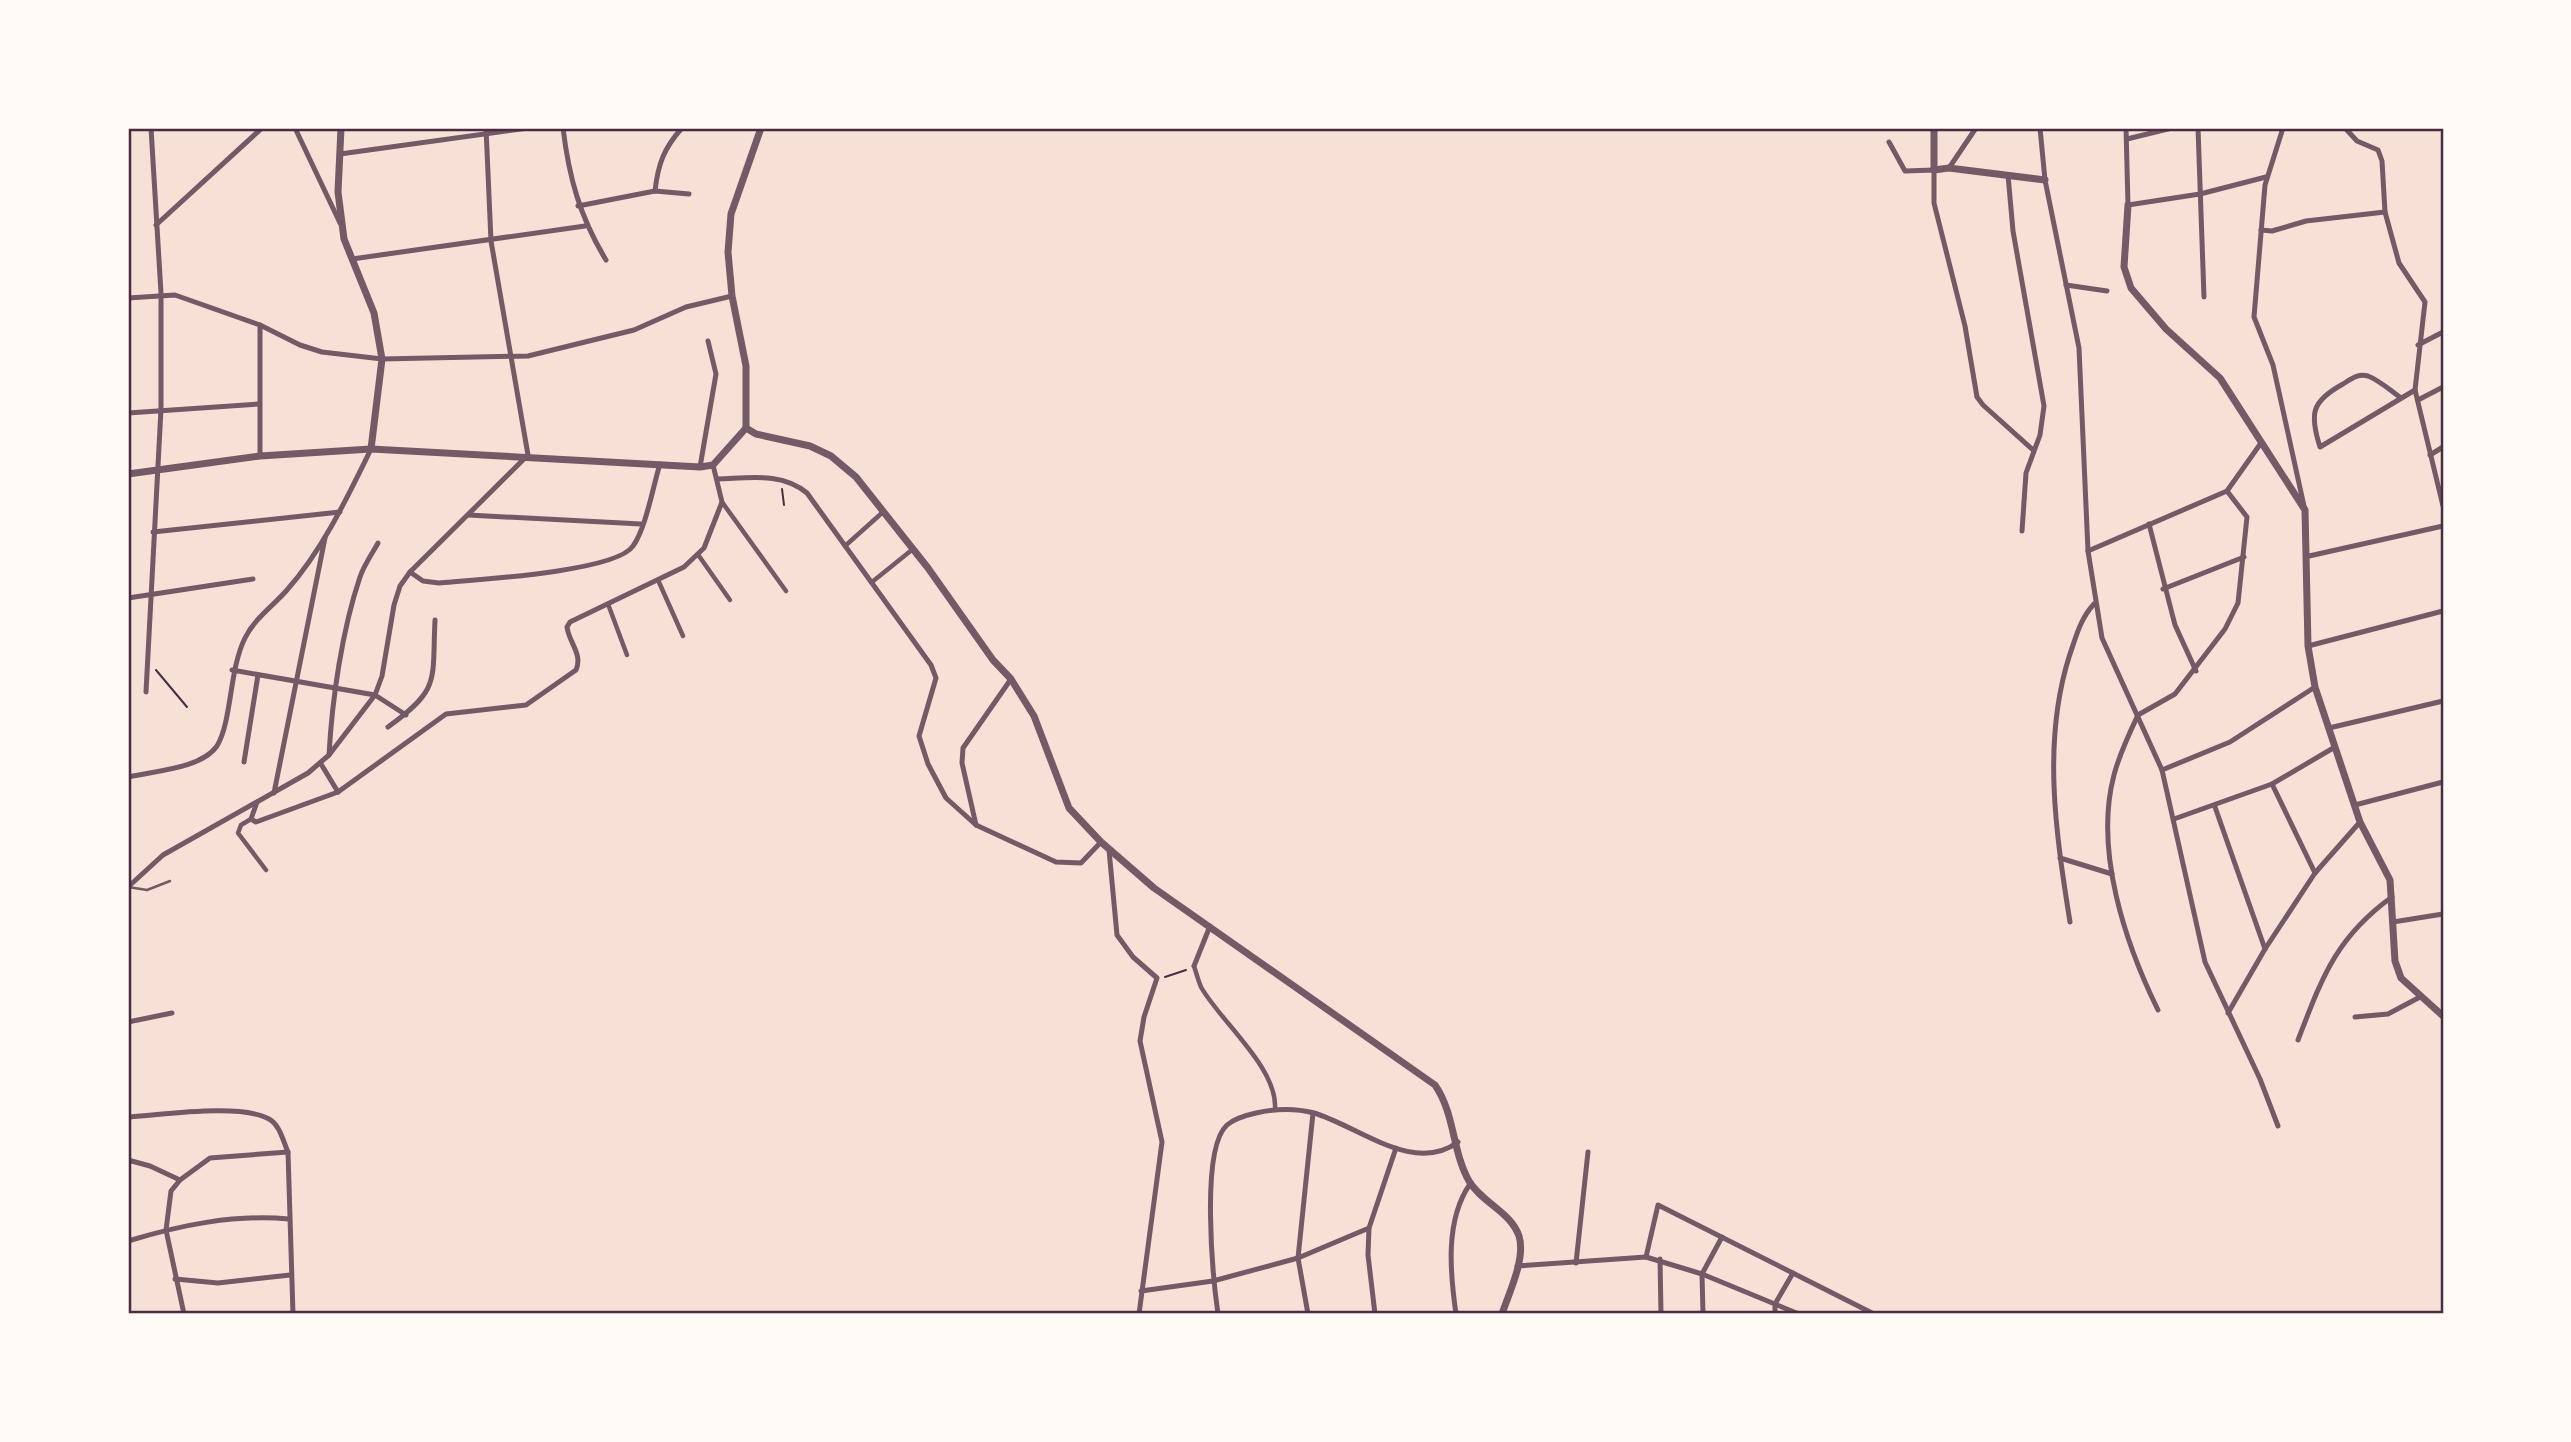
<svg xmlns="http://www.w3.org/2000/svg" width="2571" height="1442" font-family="'Fira Sans',sans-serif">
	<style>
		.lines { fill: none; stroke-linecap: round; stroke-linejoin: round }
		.path { stroke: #4a2c40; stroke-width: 2 }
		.service { stroke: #755966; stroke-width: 2.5 }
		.pedestrian { stroke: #755966; stroke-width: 4.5 }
		.minor { stroke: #755966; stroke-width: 5 }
		.tertiary { stroke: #755966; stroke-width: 7 }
		.neatline { fill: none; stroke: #4a2c40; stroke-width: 2.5 }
	</style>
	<rect width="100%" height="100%" fill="#f7e1d7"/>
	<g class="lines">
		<g class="path">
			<path d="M782 489 784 505"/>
			<path d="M156 670 187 707"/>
			<path d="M1165 977 1186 970"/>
		</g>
		<path class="service" d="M128 887 147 890 170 881"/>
		<g class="pedestrian">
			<path d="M722 502 786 591"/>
			<path d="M845 546 883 512"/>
			<path d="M699 556 730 600"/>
			<path d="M658 580 683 636"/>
			<path d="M872 582 913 549"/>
			<path d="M608 604 627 655"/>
			<path d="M251 819 241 825 238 833 266 870"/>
			<path d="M1194 966C1196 972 1198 980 1201 987 1220 1021 1278 1068 1275 1109"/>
		</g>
		<g class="minor">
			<path d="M295 128 340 223"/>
			<path d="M563 128C569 178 580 217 606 260"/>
			<path d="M2040 128 2045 180 2079 348 2088 551 2102 638 2162 770 2205 962 2260 1079 2278 1126"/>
			<path d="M2126 128 2128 205 2200 194 2266 177"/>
			<path d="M2198 128 2204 297"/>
			<path d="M2283 128 2265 185 2254 317 2273 365 2304 506"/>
			<path d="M2345 128 2357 141 2378 150 2382 161 2385 212 2399 263 2425 302 2415 390 2443 506"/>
			<path d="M2127 139 2172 128"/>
			<path d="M1889 142 1905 171 1934 170V203L1965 326 1977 397 1983 405 2033 450"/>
			<path d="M340 154 528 128"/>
			<path d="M1949 168 1976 128"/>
			<path d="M2008 175 2013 231 2044 406 2040 435 2026 473 2022 531"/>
			<path d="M655 191C658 164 664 148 682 128"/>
			<path d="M578 206 655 191 689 194"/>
			<path d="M156 225 262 128"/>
			<path d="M2261 230 2272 231 2306 221 2385 212"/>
			<path d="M352 259 585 226"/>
			<path d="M2066 285 2107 291"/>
			<path d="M128 298 175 295 260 325 300 345 322 352 382 359 528 356 634 330 686 307 732 296"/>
			<path d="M260 325V456"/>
			<path d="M2418 345 2443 332"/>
			<path d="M2401 398C2391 391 2379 380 2368 376 2358 373 2351 379 2343 384 2312 401 2309 413 2320 447L2415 390"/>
			<path d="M2418 400 2443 387"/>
			<path d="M128 413 259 404"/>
			<path d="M2430 455 2443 447"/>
			<path d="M700 467 716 374 708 341"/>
			<path d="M718 479C750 478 782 472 807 493L931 665 936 678 919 736 928 764 946 798 976 825 1056 862 1081 863 1101 842"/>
			<path d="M468 515 641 524"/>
			<path d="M2149 524 2175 625 2196 671"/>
			<path d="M153 532 340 512"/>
			<path d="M2088 551 2227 491 2261 443"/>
			<path d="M2309 556 2443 526"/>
			<path d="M410 572 423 581 439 583C473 580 616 572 633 546 646 528 653 486 660 464"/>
			<path d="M2163 589 2244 557"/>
			<path d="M128 598 253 579"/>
			<path d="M2308 646 2443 611"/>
			<path d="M232 670 375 695 406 715"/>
			<path d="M146 692 161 409V293L151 128"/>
			<path d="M2138 715C2129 734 2119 755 2114 775 2094 850 2125 943 2158 1010"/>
			<path d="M2138 715 2175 694 2225 629 2238 603 2247 517 2227 491"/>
			<path d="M388 727C441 689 432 681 435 620"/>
			<path d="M2329 728 2443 701"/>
			<path d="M329 755C332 700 342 630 360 577 364 565 372 554 378 543"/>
			<path d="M244 762 258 675"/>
			<path d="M321 764 338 792"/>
			<path d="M2162 770 2230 742 2315 687"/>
			<path d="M128 777C153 771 201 769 217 746 232 721 229 670 245 638 255 618 273 606 287 590 323 549 347 498 371 449"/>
			<path d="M2272 784 2315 873"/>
			<path d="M274 793 325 538"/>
			<path d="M257 802 251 819 256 822 338 792 446 714 526 705 576 670C583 654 569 643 567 627L570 622 684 567 704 548 722 502 713 465"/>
			<path d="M2355 805 2443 782"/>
			<path d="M2215 807 2265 949"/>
			<path d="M2174 819 2272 784 2335 747"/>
			<path d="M976 825 962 763 963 748 1011 679"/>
			<path d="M1109 850 1117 935 1133 957 1157 978 1144 1017 1140 1041 1162 1142 1139 1314"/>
			<path d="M2060 858 2112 874"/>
			<path d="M128 887 163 855 308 773 329 755 375 695 382 676 394 605 400 586 410 572 528 455 491 241 486 128"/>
			<path d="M2070 922C2056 834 2042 743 2069 657 2076 637 2080 619 2094 604"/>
			<path d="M2393 922 2443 914"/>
			<path d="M1194 966 1210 926"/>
			<path d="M2228 1013 2265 949 2315 873 2360 822"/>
			<path d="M2355 1017 2388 1014 2420 997"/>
			<path d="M128 1022 172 1013"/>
			<path d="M2298 1040C2322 978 2336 937 2392 897"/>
			<path d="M128 1117C161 1115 241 1103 269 1119 280 1125 283 1141 288 1152L293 1314"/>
			<path d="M128 1160 150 1166 180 1180"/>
			<path d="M128 1241C181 1225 234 1214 289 1219"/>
			<path d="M1646 1257 1658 1205 1874 1314"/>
			<path d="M1660 1259 1661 1314"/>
			<path d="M1576 1263 1588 1152"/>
			<path d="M1517 1266 1646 1257 1702 1274 1799 1314"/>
			<path d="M175 1279 218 1283 290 1275"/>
			<path d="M1141 1291 1213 1281 1298 1258 1369 1228"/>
			<path d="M184 1314 166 1230 171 1191 180 1180 210 1158 288 1152"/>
			<path d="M1218 1314C1213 1279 1200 1149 1227 1125 1234 1119 1247 1115 1256 1113 1274 1109 1295 1108 1314 1113 1358 1126 1414 1175 1458 1142"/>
			<path d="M1308 1314 1298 1258 1313 1113"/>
			<path d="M1375 1314 1368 1255 1369 1228 1396 1148"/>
			<path d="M1456 1314C1450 1272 1445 1220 1470 1184"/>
			<path d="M1703 1314 1702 1274 1722 1237"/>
			<path d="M1775 1314V1304L1793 1273"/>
		</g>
		<g class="tertiary">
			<path d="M341 128 338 192 344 239 374 313 382 359 371 449"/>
			<path d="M1934 128V170L1949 168 2045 180"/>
			<path d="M2128 205 2124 267 2131 288 2166 329 2220 378 2305 510 2308 646 2315 687 2360 822 2390 880 2395 961 2401 978 2443 1016"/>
			<path d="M746 428 756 434 810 446 831 456 856 477 928 568 993 660 1011 679 1034 716 1069 808 1101 842 1154 888 1435 1085C1455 1114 1452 1151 1469 1181 1481 1202 1511 1212 1519 1236 1526 1258 1509 1293 1502 1314"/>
			<path d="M746 428V366L732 296 728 252 731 214 761 128"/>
			<path d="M128 474 260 456 371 449 700 467 713 465 746 428"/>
		</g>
	</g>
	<rect width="2571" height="1442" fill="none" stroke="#fffaf5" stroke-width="259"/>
	<rect x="130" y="130" width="2312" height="1182" class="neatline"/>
</svg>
